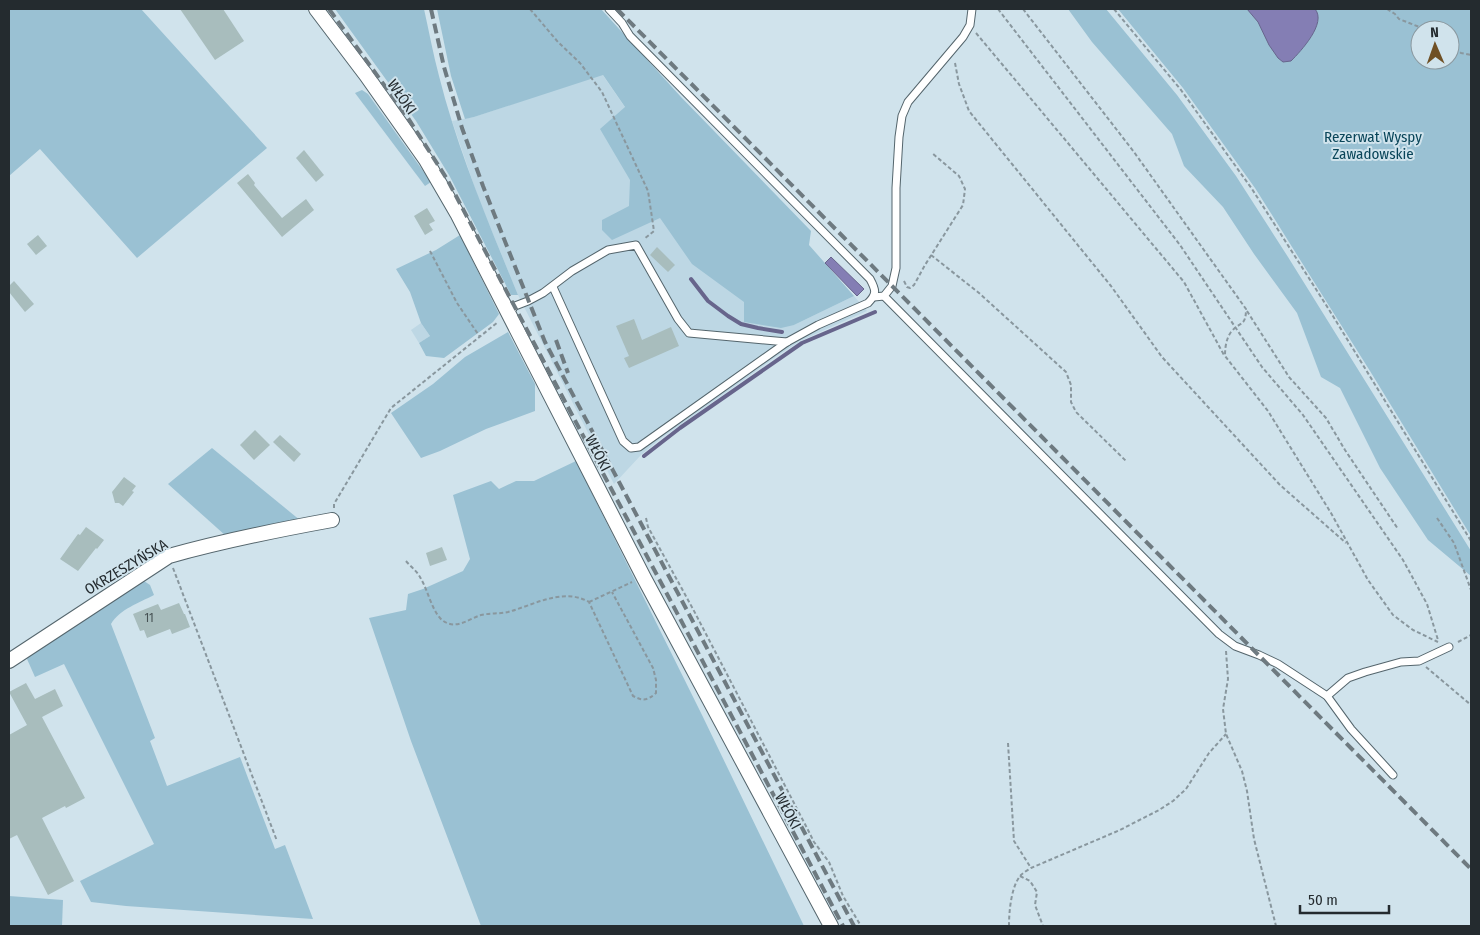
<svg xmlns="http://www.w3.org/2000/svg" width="1480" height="935" font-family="'Fira Sans Condensed',sans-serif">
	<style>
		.built { fill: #bdd7e4 }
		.green { fill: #9ac1d3; fill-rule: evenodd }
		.water { fill: #847eb4; stroke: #67658c }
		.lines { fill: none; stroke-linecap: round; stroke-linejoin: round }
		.stream { stroke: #67658c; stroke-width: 4 }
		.building { fill: #a8bdbd }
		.lane-casing { stroke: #54656c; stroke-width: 9 }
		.street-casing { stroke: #54656c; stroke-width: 16 }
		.path { stroke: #89979e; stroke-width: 2; stroke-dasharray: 4 2.5; stroke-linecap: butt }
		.lane { stroke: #fff; stroke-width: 7 }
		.street { stroke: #fff; stroke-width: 14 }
		.rail { stroke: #6e7a80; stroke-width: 4; stroke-dasharray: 10 5; stroke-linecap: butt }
		.labels { text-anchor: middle; stroke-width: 4; stroke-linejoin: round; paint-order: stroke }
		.number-label { font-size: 12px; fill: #455052 }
		.street-label { font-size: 15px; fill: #242b2f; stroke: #d0e3ec }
		.park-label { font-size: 15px; fill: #094559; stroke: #d0e3ec }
	</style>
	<rect width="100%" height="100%" fill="#d0e3ec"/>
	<g class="built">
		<path d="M602 74 721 247 794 325 854 296 867 311 800 341 777 356 660 439 641 455 614 484 518 295 479 200 452 121 474 117Z"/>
		<path d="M421 323 430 336 419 343 411 330Z"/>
	</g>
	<g class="green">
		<path d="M9 9H141L267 148 137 258 40 149 9 176Z"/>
		<path d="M335 9H424C429 31 433 54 439 76 458 151 489 224 518 295H511L449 175 416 121Z"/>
		<path d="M437 9H601L681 97 811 231 809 245 854 296 794 325 781 328 744 322V302L692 264 660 218 612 240 602 230V220L629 206 630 180 600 129 625 107 603 75 474 117 465 119 451 76Z"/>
		<path d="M1068 9H1106L1177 95 1236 176 1288 257 1471 551V576L1428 540 1380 468 1340 388 1321 377 1297 313 1254 254 1223 207 1184 166 1172 134 1092 42Z"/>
		<path d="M1118 9H1471V536L1370 371 1255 188 1183 88ZM1420 30H1450V60H1420Z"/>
		<path d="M362 90 368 94 431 182 425 186 355 93Z"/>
		<path d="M460 235 499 314 493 322 444 358 426 356 419 343 430 336 421 323 410 292 396 269 436 250Z"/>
		<path d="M508 332 535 384V411L486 429 440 451 421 458 391 413 433 384 465 357Z"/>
		<path d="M212 448 301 521 226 536 168 484Z"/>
		<path d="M576 461 702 715 804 926H481L411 741 369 618 406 610 408 594 423 589 463 571 470 559 453 495 491 481 499 489 516 481H534Z"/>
		<path d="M144 581 150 585 154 595C139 603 120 609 111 624L155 738 150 741 167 786 240 757 275 849 285 845 313 919 126 906 91 902 80 881 154 844 64 664 35 677 27 659 32 649 139 582Z"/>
		<path d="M9 896 63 900 62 926H9Z"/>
	</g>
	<g class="water">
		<path d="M1247 9H1315C1327 23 1301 51 1291 61L1283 62 1278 58 1269 45 1258 22Z"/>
		<path d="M831 257 864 289 857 296 825 263Z"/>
	</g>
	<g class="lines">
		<g class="stream">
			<path d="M691 279 708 301 728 316 741 324 758 328 782 332"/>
			<path d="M644 456 680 428 802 343 875 312"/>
		</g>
	</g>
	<g class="building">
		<path d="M180 9H223L244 41 215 60Z"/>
		<path d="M304 150 324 175 316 182 296 158Z"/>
		<path d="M248 174 255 183 254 185 282 218 306 199 314 210 282 237 237 183Z"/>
		<path d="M427 208 435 221 429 224 433 230 425 235 414 216Z"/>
		<path d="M38 235 47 246 36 255 27 244Z"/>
		<path d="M657 247 675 265 668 272 650 255Z"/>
		<path d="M14 281 34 304 25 312 9 292V286Z"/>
		<path d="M634 319 642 340 671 327 679 346 629 368 624 358 629 356 616 326Z"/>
		<path d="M255 430 270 445 254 460 240 445Z"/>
		<path d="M280 435 301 454 294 462 273 442Z"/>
		<path d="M124 477 136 486 132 491 134 492 123 506 119 503H115L112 492Z"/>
		<path d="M86 527 104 540 97 549 96 548 78 571 60 559 78 534 80 535Z"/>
		<path d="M442 547 447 560 430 566 426 553Z"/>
		<path d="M179 603 184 614H185L190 627 172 634 170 629 147 638 144 630 140 631 133 614 158 604 161 610Z"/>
		<path d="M26 683 35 699 55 689 63 706 42 717 85 798 66 808 65 806 42 818 74 881 48 895 17 835 9 839V735L27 725 9 692Z"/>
	</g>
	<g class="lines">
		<defs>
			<g id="lane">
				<path d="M553 287 623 441 631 448 639 447 787 342 818 325 868 303C877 294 876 290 870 279L630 36 622 23 609 9"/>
				<path d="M884 296 1219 634 1235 646 1259 655 1278 664 1327 696 1351 729 1393 775"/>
				<path d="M874 297 884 296 892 286 896 268V188L899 137 902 116 908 102 963 37 970 25 972 9"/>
				<path d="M508 314 515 306 528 301 543 293 572 271 608 250 636 245 678 319 689 333 787 342"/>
				<path d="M1327 696 1348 678 1365 672 1401 662 1419 661 1449 647"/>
			</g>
			<g id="street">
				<path d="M316 9 366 75 426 160 458 215 644 578 831 926"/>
				<path d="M9 661 169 556C222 541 277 530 332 520"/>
			</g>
		</defs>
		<use href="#lane" class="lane-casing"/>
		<use href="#street" class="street-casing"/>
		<g class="path">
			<path d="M530 9 558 42 580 63 602 92 648 191 654 231 644 239"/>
			<path d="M998 9 1180 245 1262 367 1303 415 1403 560 1427 604 1438 640"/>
			<path d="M1023 9 1134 152 1246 309C1246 327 1240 321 1231 332 1226 339 1225 348 1225 356L1268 411 1331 513 1368 580 1393 615 1413 630 1438 642"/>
			<path d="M1114 9 1181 90 1252 189 1328 308 1471 541"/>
			<path d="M1387 9 1395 14 1399 19 1427 30"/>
			<path d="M976 33 1184 282 1224 355"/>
			<path d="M1450 44 1461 53 1471 55"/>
			<path d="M955 63 959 84 969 111 1111 286 1162 357 1280 485 1346 543"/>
			<path d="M430 251 457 303 480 337"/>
			<path d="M931 255 979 293 1066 372 1071 385V402L1076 412 1126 461"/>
			<path d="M904 281 907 287 910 288 914 285 925 265 963 205 965 189 959 176 932 153"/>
			<path d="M1247 311 1289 377 1326 418 1345 450 1398 529"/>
			<path d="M334 508V504L391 408 498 322"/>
			<path d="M646 518 648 527 693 609 807 828 814 842 829 862 843 896 861 926"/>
			<path d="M1437 518 1454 543 1471 590"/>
			<path d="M406 561C411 567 418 572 421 579 428 590 433 616 445 622 457 629 469 619 481 615 490 613 499 614 508 612 534 605 563 587 589 602L633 696C643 701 647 701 656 693V680L653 668 612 592"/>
			<path d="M173 568 277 841"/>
			<path d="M589 602 632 582"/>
			<path d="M1458 642 1471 635"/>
			<path d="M1226 651 1228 679 1223 709 1226 734 1242 771 1247 791 1254 839 1276 926"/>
			<path d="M1426 667 1471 705"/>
			<path d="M1008 743 1014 841 1031 868"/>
			<path d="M1020 876 1030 881 1037 892 1035 905 1043 926"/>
			<path d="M1009 926C1009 912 1011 886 1021 875 1024 872 1028 870 1031 868L1120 830 1159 810 1173 801 1186 789 1209 753 1226 734"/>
		</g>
		<use href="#lane" class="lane"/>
		<use href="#street" class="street"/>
		<g class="rail">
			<path d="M329 9 408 118 447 179 843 926"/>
			<path d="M431 9 444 67 462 128 483 186 545 342 854 926"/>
			<path d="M617 9 1471 869"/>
			<path d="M556 340 568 373"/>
		</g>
	</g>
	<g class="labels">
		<g class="number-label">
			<text x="149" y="622">11</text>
		</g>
		<g class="street-label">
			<text transform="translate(402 97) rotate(55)" y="5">WŁÓKI</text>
			<text transform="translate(598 453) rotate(63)" y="5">WŁÓKI</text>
			<text transform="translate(126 567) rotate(-31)" y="5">OKRZESZYŃSKA</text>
			<text transform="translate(788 811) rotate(62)" y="5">WŁÓKI</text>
		</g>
		<g class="park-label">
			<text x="1373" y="142">Rezerwat Wyspy<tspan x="1373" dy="17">Zawadowskie</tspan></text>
		</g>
	</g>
	<rect width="1480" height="935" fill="none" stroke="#242b2f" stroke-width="20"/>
	<g transform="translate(1435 45) rotate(358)"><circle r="24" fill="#d0e3ec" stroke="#8b99a0"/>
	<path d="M0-4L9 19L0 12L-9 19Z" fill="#6f5025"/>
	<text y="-8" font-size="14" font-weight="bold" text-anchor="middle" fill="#242b2f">N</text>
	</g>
	<path d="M1300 905v8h89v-8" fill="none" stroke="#242b2f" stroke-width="2.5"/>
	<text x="1308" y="905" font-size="15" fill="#242b2f" stroke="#d0e3ec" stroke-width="4" paint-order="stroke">50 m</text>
</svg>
